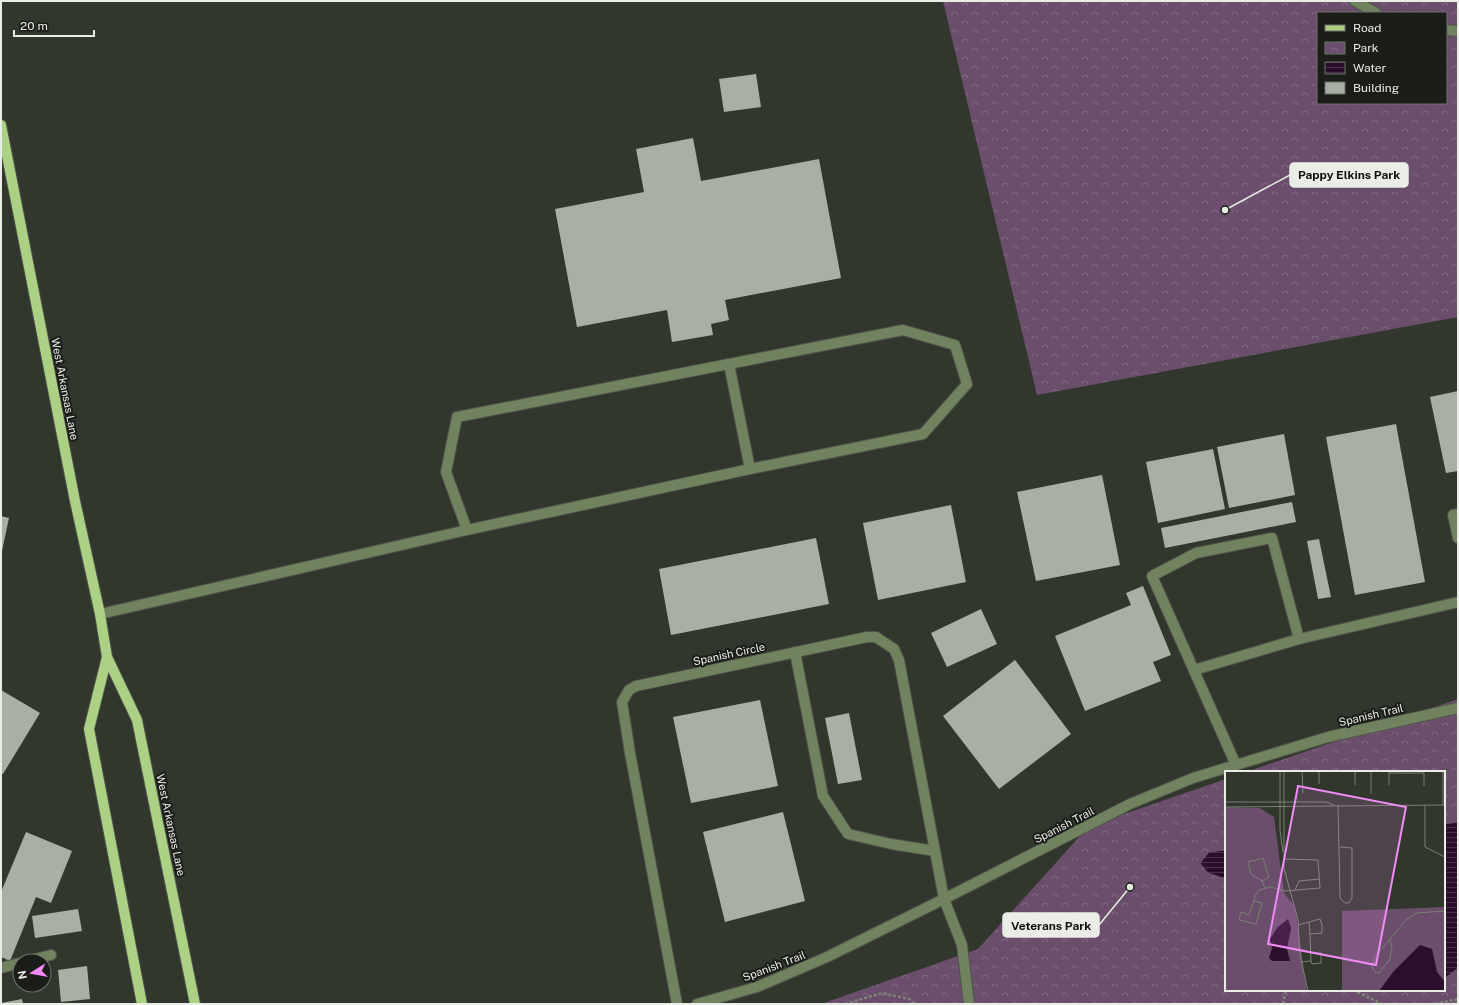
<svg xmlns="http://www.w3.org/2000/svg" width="1459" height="1005" font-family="'Public Sans',sans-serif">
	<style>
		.park { fill: url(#park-crowns); fill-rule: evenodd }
		.water { fill: url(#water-rules); stroke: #645164 }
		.building { fill: #a9b0a3 }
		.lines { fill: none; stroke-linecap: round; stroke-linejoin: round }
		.minor-casing { stroke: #4e544a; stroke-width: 12 }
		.major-casing { stroke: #4e544a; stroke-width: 12 }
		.path { stroke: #7f847a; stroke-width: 2.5; stroke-dasharray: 3 2; stroke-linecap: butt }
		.minor { stroke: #71835e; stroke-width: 10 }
		.major { stroke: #acd084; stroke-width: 10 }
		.labels { text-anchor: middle; stroke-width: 4; stroke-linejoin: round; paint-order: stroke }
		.street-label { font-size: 11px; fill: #e9ede6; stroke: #1b1d18 }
		.inset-road { fill: none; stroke: #7b8076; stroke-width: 1 }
		.view { fill: #f08bf5; fill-opacity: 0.15; stroke: #f08bf5; stroke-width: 2 }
		.inset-edge { fill: none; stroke: #e9ede6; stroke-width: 2 }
		.leader { fill: none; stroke: #e9ede6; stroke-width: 1.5 }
		.callout-dot { fill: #e9ede6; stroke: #1b1d18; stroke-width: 1.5 }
		.callout { fill: #e9ede6; stroke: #e9ede6; stroke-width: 1.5 }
		.callout-label { font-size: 12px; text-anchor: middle; font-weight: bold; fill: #111 }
	</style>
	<defs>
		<pattern id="park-crowns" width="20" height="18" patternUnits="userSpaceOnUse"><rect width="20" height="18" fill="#6b4e6c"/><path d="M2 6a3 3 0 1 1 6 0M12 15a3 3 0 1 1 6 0" fill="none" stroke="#806881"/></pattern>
		<pattern id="water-rules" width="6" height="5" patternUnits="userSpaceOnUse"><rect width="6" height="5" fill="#2b0e2c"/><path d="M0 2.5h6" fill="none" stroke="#4a314b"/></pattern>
	</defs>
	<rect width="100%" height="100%" fill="#31372c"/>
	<g class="park">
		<path d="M943 1H1458V317L1037 395ZM1318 13H1446V103H1318Z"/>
		<path d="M1458 699V1004H821L978 949 1089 826 1226 779V990H1444V772H1246Z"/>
	</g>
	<g class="water">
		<path d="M1458 822V968L1444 979V824Z"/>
		<path d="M1226 850V879L1208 873 1200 863 1209 852Z"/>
	</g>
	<g class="building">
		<path d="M756 74 761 107 724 112 719 79Z"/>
		<path d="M693 138 701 181 819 159 841 278 725 300 729 320 711 324 713 335 672 342 667 310 577 327 555 209 644 192 636 149Z"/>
		<path d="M1458 391V471L1446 473 1430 397Z"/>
		<path d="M1396 424 1425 582 1355 595 1326 437Z"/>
		<path d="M1284 434 1295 495 1229 508 1217 447Z"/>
		<path d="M1213 449 1225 509 1158 523 1146 462Z"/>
		<path d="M1102 475 1120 565 1036 581 1017 492Z"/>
		<path d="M1292 502 1296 522 1165 548 1161 528Z"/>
		<path d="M951 505 966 582 878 600 863 523Z"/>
		<path d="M1 516 9 518 2 551H1Z"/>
		<path d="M816 538 829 604 671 635 659 569Z"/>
		<path d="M1319 539 1331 597 1318 599 1307 541Z"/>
		<path d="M1143 586 1171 655 1153 662 1161 681 1085 711 1055 636 1131 605 1126 593Z"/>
		<path d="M981 609 997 644 947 667 931 633Z"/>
		<path d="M1015 660 1071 734 999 789 943 716Z"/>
		<path d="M1 690 40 713 3 774 1 773Z"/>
		<path d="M760 700 778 786 691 803 673 717Z"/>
		<path d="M849 713 862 780 838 784 825 718Z"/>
		<path d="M783 812 805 901 725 922 703 832Z"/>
		<path d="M26 832 72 851 51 903 36 897 10 961 1 957V892Z"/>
		<path d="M78 909 82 931 35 938 32 916Z"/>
		<path d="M87 966 90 999 61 1002 58 970Z"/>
		<path d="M22 999 23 1004H1V1003Z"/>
	</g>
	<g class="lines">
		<defs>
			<g id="minor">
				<path d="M1355 1 1376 13"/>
				<path d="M1446 30 1458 31"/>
				<path d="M729 364 750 469"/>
				<path d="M1458 514 1453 515 1458 538"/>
				<path d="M100 614 467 530 750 469 923 434 967 384 955 345 903 330 457 417 446 472 467 530"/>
				<path d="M795 652 823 796 848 834 891 844 935 851"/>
				<path d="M1194 670 1299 639"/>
				<path d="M1236 765 1152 576 1196 553 1272 538 1299 639 1458 602"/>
				<path d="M27 961 51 955"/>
				<path d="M1 968 20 963"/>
				<path d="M677 1004 630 753 622 702 629 690 636 686 867 637H876L894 649 899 660 944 899 962 945 969 1004"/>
				<path d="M697 1004 757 987 827 957 944 899 1130 804 1193 778 1328 737 1458 708"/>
			</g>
			<g id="major">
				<path d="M1 125 75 501 100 614 107 657 137 720 195 1004"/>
				<path d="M107 657 89 729 142 1004"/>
			</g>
		</defs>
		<use href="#minor" class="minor-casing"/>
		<use href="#major" class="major-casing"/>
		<g class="path">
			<path d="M1353 990 1382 1004"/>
			<path d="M845 1004 882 993 909 999 914 1004"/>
			<path d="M1283 1004 1286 990"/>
			<path d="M1435 1004 1458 999"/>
		</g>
		<use href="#minor" class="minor"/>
		<use href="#major" class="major"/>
	</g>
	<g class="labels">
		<g class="street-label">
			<text transform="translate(65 389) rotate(79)" y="4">West Arkansas Lane</text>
			<text transform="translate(729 654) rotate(-12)" y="4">Spanish Circle</text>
			<text transform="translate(1371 715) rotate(-13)" y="4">Spanish Trail</text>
			<text transform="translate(171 825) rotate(78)" y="4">West Arkansas Lane</text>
			<text transform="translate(1064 825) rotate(-27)" y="4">Spanish Trail</text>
			<text transform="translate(774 966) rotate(-21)" y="4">Spanish Trail</text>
		</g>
	</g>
	<g transform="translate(1225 771)">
		<rect width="220" height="220" fill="#31372c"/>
		<path d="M0 36 35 37 49 46 59 122 70 136 82 220H0ZM220 136V220H117V140Z" fill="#6b4e6c"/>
		<path d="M63 148 66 157 62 178 65 190H47L44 187 47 177 45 168 52 157ZM195 174 207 178 212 201 220 211V220H154L169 200Z" fill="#2b0e2c"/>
		<path class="inset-road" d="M55 0V59L58 81M59 0V97L73 149 75 185 83 220M77 0 78 22M130 0V14M164 0V14M164 2H199M94 13V0M199 15V2M146 23V0M0 31H101L109 34M113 34 115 127 120 132H124L127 127V77L115 76M200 34V76L220 86M218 34V0M0 36 220 34M37 110 44 106 38 87 23 91 26 103 37 110 40 117M70 119 74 110 95 108M29 130 37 132 31 153 14 149 16 141 24 144 25 141 29 130 30 125 34 119 45 116 60 120 95 117 93 89 59 88M84 151 85 163M73 154 95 148 97 154V162L85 163 86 190 76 191M165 169 167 175 165 188 154 202 150 201 147 196 150 186 181 149 192 142 220 140M86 182H96V192L87 193 86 190"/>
		<path class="view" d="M73 15 181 36 151 194 43 173Z"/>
		<rect width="220" height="220" class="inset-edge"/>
	</g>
	<path class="leader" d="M1225 210L1290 175M1130 887L1099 925"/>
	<g class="callout-dot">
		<circle cx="1225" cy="210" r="4"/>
		<circle cx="1130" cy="887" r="4"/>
	</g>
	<g class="callout">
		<rect x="1290" y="163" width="118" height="24" rx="4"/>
		<rect x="1003" y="913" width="96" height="24" rx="4"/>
	</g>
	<g class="callout-label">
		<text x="1349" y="179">Pappy Elkins Park</text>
		<text x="1051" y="930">Veterans Park</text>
	</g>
	<rect width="1459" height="1005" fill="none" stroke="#e9ede6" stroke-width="4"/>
	<rect x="1317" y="12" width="130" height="92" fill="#1b1d18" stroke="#6d706a"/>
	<rect x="1325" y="25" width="20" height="6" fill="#acd084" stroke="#6d706a"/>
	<text x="1353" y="32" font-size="12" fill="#e9ede6">Road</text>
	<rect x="1325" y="42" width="20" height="12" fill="url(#park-crowns)" stroke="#6d706a"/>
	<text x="1353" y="52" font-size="12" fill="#e9ede6">Park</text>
	<rect x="1325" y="62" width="20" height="12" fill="url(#water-rules)" stroke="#6d706a"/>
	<text x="1353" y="72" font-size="12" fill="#e9ede6">Water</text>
	<rect x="1325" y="82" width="20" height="12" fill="#a9b0a3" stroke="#6d706a"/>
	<text x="1353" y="92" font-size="12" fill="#e9ede6">Building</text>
	<g transform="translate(32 973) rotate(259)"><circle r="19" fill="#1b1d18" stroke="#6d706a"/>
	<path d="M0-3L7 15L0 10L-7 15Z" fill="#f08bf5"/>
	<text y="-6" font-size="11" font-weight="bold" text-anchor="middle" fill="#e9ede6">N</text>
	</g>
	<path d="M14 30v6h80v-6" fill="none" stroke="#e9ede6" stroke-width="2"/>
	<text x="20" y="30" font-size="12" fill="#e9ede6" stroke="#1b1d18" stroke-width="3" paint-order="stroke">20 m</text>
</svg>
